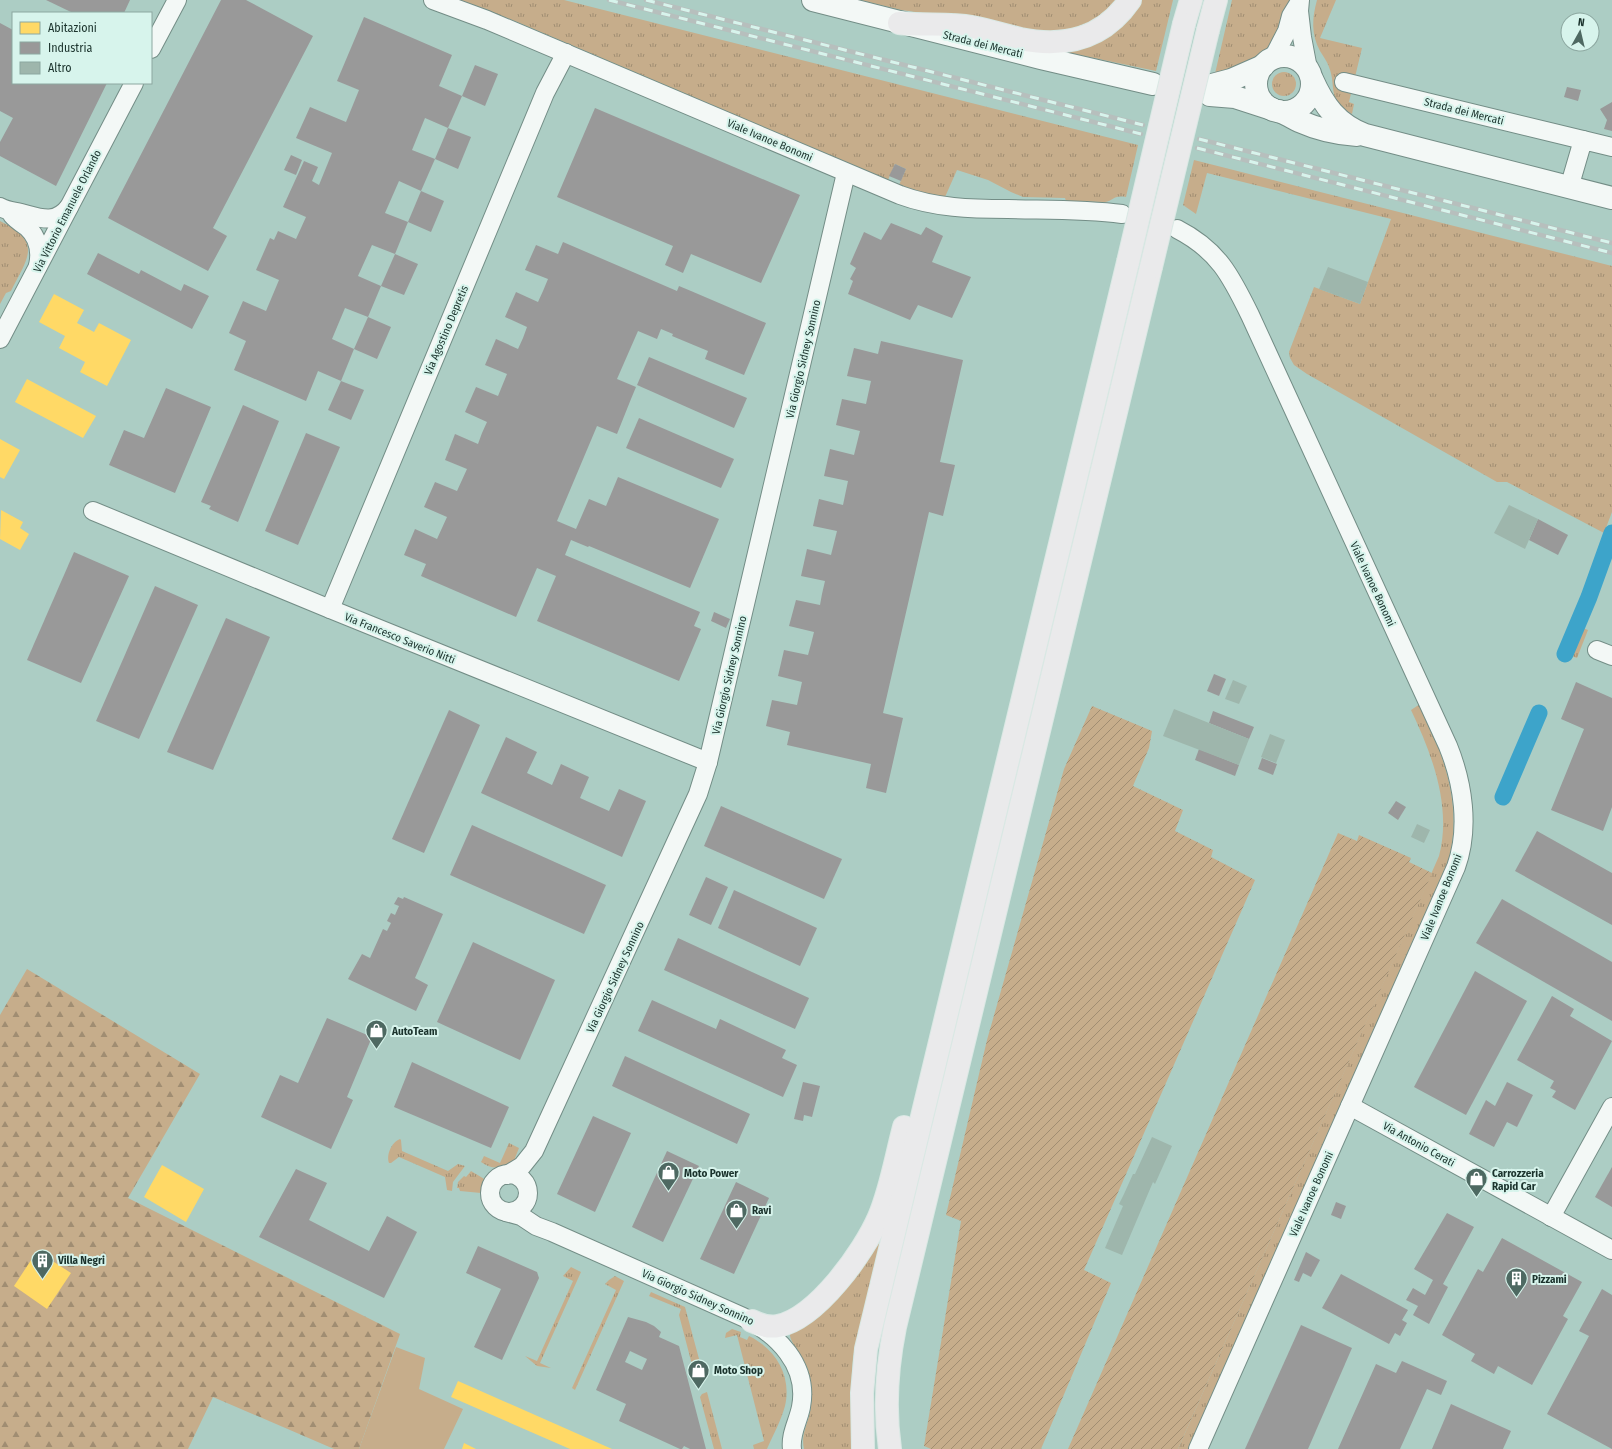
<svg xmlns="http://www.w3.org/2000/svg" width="1612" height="1449" font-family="'Fira Sans Condensed',sans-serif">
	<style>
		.grass { fill: url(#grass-tufts) }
		.forest { fill: url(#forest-firs) }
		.park { fill: #c6ad8b }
		.garden { fill: url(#garden-furrows) }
		.homes { fill: #ffd966 }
		.industry { fill: #999; fill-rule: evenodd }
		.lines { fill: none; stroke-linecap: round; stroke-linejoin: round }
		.canal { stroke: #3da4ca; stroke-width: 17 }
		.building { fill: #9eb6ac }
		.minor-casing { stroke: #738d86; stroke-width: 20 }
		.tertiary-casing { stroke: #738d86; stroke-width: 24 }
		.trunk-casing { stroke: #dae8e4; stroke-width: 24 }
		.minor { stroke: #f3f8f6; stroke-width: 18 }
		.tertiary { stroke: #f3f8f6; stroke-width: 22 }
		.trunk { stroke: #eaeaeb; stroke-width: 22 }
		.rail-casing { stroke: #b7bfbd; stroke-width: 4.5 }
		.rail { stroke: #d7f4ec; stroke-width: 3; stroke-dasharray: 9; stroke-linecap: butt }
		.trunk-bridge-casing { stroke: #dae8e4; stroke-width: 24; stroke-linecap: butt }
		.trunk-bridge { stroke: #eaeaeb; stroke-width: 22 }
		.labels { text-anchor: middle; stroke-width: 4; stroke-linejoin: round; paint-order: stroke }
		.street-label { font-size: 11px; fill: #1b332d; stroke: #d7f4ec }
		.poi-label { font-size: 11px; font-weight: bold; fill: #1b332d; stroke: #d7f4ec; text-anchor: start }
	</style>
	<defs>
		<pattern id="grass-tufts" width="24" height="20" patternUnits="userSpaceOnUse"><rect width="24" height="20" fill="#c6ad8b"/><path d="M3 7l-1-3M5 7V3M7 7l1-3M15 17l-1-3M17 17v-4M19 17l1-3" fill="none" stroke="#a08d72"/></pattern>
		<pattern id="forest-firs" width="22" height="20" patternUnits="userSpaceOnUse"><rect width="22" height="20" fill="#c6ad8b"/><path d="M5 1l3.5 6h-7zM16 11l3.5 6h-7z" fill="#a08d72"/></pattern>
		<pattern id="garden-furrows" width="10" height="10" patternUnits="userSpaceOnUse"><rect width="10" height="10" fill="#c6ad8b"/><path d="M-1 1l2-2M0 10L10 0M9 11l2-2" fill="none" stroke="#a08d72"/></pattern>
	</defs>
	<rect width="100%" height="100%" fill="#accdc4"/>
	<g class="grass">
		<path d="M460 0H564L1138 145 1126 197C1112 195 1114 201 1105 202L1066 201 1065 198 1023 197 1011 192 988 180 957 170 945 197 924 193 899 185 906 169 895 164 888 180 517 22Z"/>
		<path d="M860 0H1120L1090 27 1047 35 981 21 901 10Z"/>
		<path d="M1141 0H1173L1156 71 1065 52 1134 10Z"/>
		<path d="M1232 0H1290C1286 12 1284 25 1278 35 1264 58 1236 68 1214 78Z"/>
		<path d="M1317 0H1336L1320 38 1362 48 1349 102 1354 104 1352 114C1326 99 1337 88 1329 67 1327 61 1323 56 1320 51 1311 34 1312 18 1317 0Z"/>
		<circle cx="1284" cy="84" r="12"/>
		<path d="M1194 160 1612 266V512L1604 533 1507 482H1497L1307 374 1294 365 1290 358 1289 352 1314 287 1360 304 1391 219 1207 173 1196 214 1183 205Z"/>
		<path d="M0 221C43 242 28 257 11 291L6 293 0 304Z"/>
		<path d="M1573 624 1588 630 1577 658 1560 652Z"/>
		<path d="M1420 704C1445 758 1465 810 1446 869L1189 1449H1178L1439 856C1452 807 1432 754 1411 710Z"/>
		<path d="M400 1139 401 1140 402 1151 448 1171 458 1164 465 1166 453 1182 452 1191 447 1190 445 1177 399 1157 391 1163H389C386 1154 392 1142 400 1139Z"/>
		<path d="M509 1143 519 1148 515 1158 517 1159C504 1167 495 1172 481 1162L484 1156 500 1163Z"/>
		<path d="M471 1171 486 1180 481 1193 460 1191 459 1188H457L458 1182 464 1176 466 1177Z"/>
		<path d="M878 1241 880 1244 853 1357 851 1387V1449H804C801 1437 806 1427 809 1416 813 1400 813 1386 808 1370 805 1358 788 1342 790 1332Z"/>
		<path d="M571 1267 581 1272 540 1363 551 1368 537 1366 525 1356 537 1361 573 1281 563 1276Z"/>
		<path d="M615 1276 624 1281 575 1390 572 1388 616 1290 605 1284 609 1280Z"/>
		<path d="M651 1292 685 1307 705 1381 699 1383 696 1380 679 1315 681 1309 649 1296Z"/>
		<path d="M732 1329 741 1332 740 1337 747 1340 749 1336C776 1349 792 1376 785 1406 781 1421 773 1435 767 1449H754L753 1445 764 1441 737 1335 725 1338 726 1333Z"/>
		<path d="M707 1392 722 1449H714L700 1397 702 1394Z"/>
	</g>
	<path class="forest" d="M27 969 200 1074 128 1198 400 1334 359 1449H334L213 1397 188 1449H0V1015Z"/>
	<path class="park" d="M396 1347 425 1358 419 1389 463 1409 444 1449H359Z"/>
	<g class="garden">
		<path d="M1092 706 1152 731 1149 748 1133 786 1183 810 1175 831 1213 850 1211 857 1255 880 1084 1270 1111 1283 1041 1449H931L924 1446 961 1221 946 1215 987 1040 1064 769Z"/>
		<path d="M1338 833 1357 841 1359 835 1411 858 1409 862 1432 873 1178 1449H1068Z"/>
	</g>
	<g class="homes">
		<path d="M54 294 84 310 77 323 94 332 99 323 131 340 107 386 80 372 85 362 59 348 65 336 39 322Z"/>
		<path d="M27 379 96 416 83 438 15 402Z"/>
		<path d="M0 439 20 450 4 479 0 477Z"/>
		<path d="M1 510 23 522 20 528 29 534 20 550 0 539Z"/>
		<path d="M162 1165 204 1189 186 1222 144 1197Z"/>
		<path d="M37 1251 71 1273 47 1309 14 1286Z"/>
		<path d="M458 1381 612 1449H570L451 1397Z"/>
		<path d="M464 1443 476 1449H462Z"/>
	</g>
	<g class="industry">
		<path d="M46 0H130L124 13H73Z"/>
		<path d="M221 0H246L313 36 213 228 227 236 208 271 108 218Z"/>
		<path d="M364 17 452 55 439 86 462 96 475 65 498 74 485 106 462 96 448 128 425 118 412 150 435 159 421 191 399 181 385 213 408 222 395 254 418 264 404 295 381 286 395 254 372 245 358 276 381 286 368 317 345 308 332 339 354 349 341 381 364 390 351 420 328 410 341 381 318 371 306 401 234 370 246 341 229 333 243 301 266 311 279 280 256 270 270 238 274 240 278 231 296 239 306 217 283 207 304 161 318 167 312 181 319 185 332 153 296 138 310 107 346 122 359 90 337 81Z"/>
		<path d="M0 23 13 30V83H107L56 186 0 156V142L13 118 0 111Z"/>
		<path d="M1567 87 1581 90 1578 101 1564 97Z"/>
		<path d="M1612 102V131L1604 129 1607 120 1600 109Z"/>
		<path d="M595 108 800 195 761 283 691 254 683 273 665 265 673 246 557 197Z"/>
		<path d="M448 128 471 137 458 169 435 159Z"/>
		<path d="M291 155 302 160 296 175 284 170Z"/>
		<path d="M895 164 906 169 901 181 889 176Z"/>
		<path d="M421 191 444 201 431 232 408 222Z"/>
		<path d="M891 223 921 235 926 227 943 236 932 262 971 277 952 318 918 305 910 320 848 294 853 281 850 279 856 268 850 264 864 232 881 240Z"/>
		<path d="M563 242 677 291 679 286 691 291 766 323 744 375 705 359 708 351 672 336 673 334 661 329 657 339 638 331 617 379 636 387 631 399 617 434 597 426 557 521 576 529 589 499 606 506 618 477 719 519 690 588 589 546 588 547 571 540 565 555 700 612 694 626 701 629 679 681 537 621 556 576 537 568 516 617 421 576 426 564 404 555 415 529 437 539 447 517 424 507 435 482 457 491 467 469 445 460 455 434 478 444 482 433 487 422 465 412 476 387 498 396 507 374 485 365 496 339 518 349 523 338 527 327 505 317 516 292 538 302 543 291 548 279 525 270 536 245 558 254Z"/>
		<path d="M98 253 139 274 141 270 181 291 184 284 209 296 192 329 87 274Z"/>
		<path d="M368 317 391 327 377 359 354 349Z"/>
		<path d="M881 341 963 360 940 462 955 465 943 516 929 512 883 713 903 718 886 793 866 788 871 764 787 745 790 732 766 726 772 700 797 705 802 682 778 676 784 650 808 655 811 644 814 632 789 626 796 600 820 605 822 594 825 581 801 576 807 549 831 555 837 531 813 526 819 499 843 505 848 481 824 476 830 449 854 455 860 431 836 425 842 399 866 404 871 381 847 376 854 348 878 354Z"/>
		<path d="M649 357 747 398 734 428 637 385Z"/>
		<path d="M166 388 211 407 175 493 109 465 124 430 144 438Z"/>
		<path d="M243 405 279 421 238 522 209 509 211 506 201 502Z"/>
		<path d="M639 418 734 459 721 488 626 448Z"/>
		<path d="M306 433 340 447 298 545 265 531Z"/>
		<path d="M1538 519 1568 535 1558 555 1529 540Z"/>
		<path d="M74 552 129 576 81 683 27 660Z"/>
		<path d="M155 586 198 605 139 739 96 721Z"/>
		<path d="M714 612 730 619 726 628 711 621Z"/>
		<path d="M226 618 270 637 213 770 167 752Z"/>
		<path d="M1214 674 1226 679 1219 696 1207 691Z"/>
		<path d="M1576 682 1612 698V807L1603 831 1551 810 1584 729 1561 719Z"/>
		<path d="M449 710 480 725 424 853 392 839Z"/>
		<path d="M1213 711 1254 727 1249 739 1209 723Z"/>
		<path d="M506 737 537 752 527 773 552 785 561 764 589 777 580 798 609 811 619 789 646 801 622 857 481 793Z"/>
		<path d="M1199 749 1239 765 1235 776 1195 760Z"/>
		<path d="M1262 758 1277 764 1273 775 1258 769Z"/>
		<path d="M1396 801 1406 807 1398 820 1388 813Z"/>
		<path d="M721 806 842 859 824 899 704 846Z"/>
		<path d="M472 825 606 885 584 934 450 875Z"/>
		<path d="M1537 831 1612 873V925L1515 871Z"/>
		<path d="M706 877 728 887 711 925 689 915Z"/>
		<path d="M734 890 817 928 800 966 718 928Z"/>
		<path d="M398 897 403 899 404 897 443 914 415 978 428 985 416 1011 348 979 362 954 370 958 383 929 387 931 391 923 387 921 391 913 395 915 399 906 394 904Z"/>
		<path d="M1502 899 1612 962V1021L1476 943Z"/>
		<path d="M678 938 809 998 795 1029 664 970Z"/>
		<path d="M473 942 555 980 520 1060 437 1022Z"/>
		<path d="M1475 971 1527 1001 1466 1115 1414 1087Z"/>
		<path d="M1552 996 1574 1009 1570 1016 1612 1041 1575 1110 1552 1097 1556 1091 1550 1088 1554 1081 1517 1060Z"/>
		<path d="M652 1000 716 1029 720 1019 786 1050 782 1058 797 1065 783 1097 638 1031Z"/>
		<path d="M327 1018 372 1037 347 1097 353 1100 331 1149 261 1117 280 1075 298 1083Z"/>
		<path d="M625 1056 750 1114 737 1144 612 1086Z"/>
		<path d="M412 1062 509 1107 491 1148 394 1107Z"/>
		<path d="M803 1082 820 1086 812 1117 804 1115 803 1121 794 1119Z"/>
		<path d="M1507 1082 1533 1095 1517 1127 1507 1122 1494 1147 1469 1134 1486 1100 1495 1106Z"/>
		<path d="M593 1116 631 1133 595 1212 557 1194Z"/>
		<path d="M667 1151 699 1166 663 1242 632 1227Z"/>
		<path d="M1612 1167V1207L1595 1197Z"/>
		<path d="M296 1169 327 1183 309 1220 369 1251 387 1216 417 1232 384 1298 259 1237Z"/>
		<path d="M736 1182 769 1198 734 1274 700 1259Z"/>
		<path d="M1336 1202 1346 1206 1341 1219 1331 1215Z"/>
		<path d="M1447 1213 1474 1227 1443 1284 1448 1287 1429 1324 1413 1315 1418 1306 1406 1300 1413 1288 1425 1295 1433 1280 1414 1269Z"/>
		<path d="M1502 1238 1582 1282 1563 1316 1568 1319 1532 1385 1498 1366 1494 1374 1471 1361 1475 1354 1442 1335 1478 1269 1483 1272Z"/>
		<path d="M478 1246 537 1272 539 1278 502 1360 474 1347 501 1289 466 1273Z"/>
		<path d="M1306 1252 1320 1260 1311 1277 1303 1273 1299 1282 1294 1280Z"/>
		<path d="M1341 1274 1408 1310 1402 1320 1407 1323 1400 1336 1395 1333 1389 1344 1322 1308Z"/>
		<path d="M1602 1289 1612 1295V1449L1547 1414 1589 1336 1579 1331Z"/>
		<path d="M628 1317 646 1322 654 1326 661 1332 659 1337 679 1346 706 1449H690L684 1446 682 1449H680L619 1421 626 1404 596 1390ZM630 1351 647 1359 642 1370 625 1362Z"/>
		<path d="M1301 1325 1352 1348 1308 1449H1245Z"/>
		<path d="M1402 1361 1447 1381 1441 1395 1427 1389 1400 1449H1338L1376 1364 1396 1373Z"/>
		<path d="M1451 1404 1511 1431 1503 1449H1432Z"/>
	</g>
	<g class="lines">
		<g class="canal">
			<path d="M1565 654 1589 597 1612 533"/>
			<path d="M1503 797 1539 713"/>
		</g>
	</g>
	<g class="building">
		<path d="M1328 267 1368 282 1360 304 1319 289Z"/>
		<path d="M1509 505 1538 519 1525 549 1494 533Z"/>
		<path d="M1233 680 1247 686 1239 704 1225 699Z"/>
		<path d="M1174 709 1249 739 1239 765 1163 736Z"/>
		<path d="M1270 734 1285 740 1276 763 1261 757Z"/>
		<path d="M1417 824 1430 830 1424 843 1411 837Z"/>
		<path d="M1152 1137 1172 1146 1155 1184 1153 1182 1122 1255 1105 1248 1123 1206 1119 1204 1124 1194 1133 1174H1135Z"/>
	</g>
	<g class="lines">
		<defs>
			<g id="minor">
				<path d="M433 0 487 20 900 195C935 208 971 209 1008 209 1046 210 1084 209 1122 214"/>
				<path d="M1300 0 1299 11 1302 37 1308 69"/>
				<path d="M151 49 177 0"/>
				<path d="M1273 58 1287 31 1291 16 1299 3"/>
				<path d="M1344 82 1583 140"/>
				<path d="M1569 188 1583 140 1612 147"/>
				<path d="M0 207C7 211 13 211 21 213 40 218 55 225 69 207"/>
				<path d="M12 215C16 220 21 223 27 227 38 237 41 252 38 266"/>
				<path d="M1177 229C1218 250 1231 276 1250 315L1448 746C1463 783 1470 828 1456 867L1198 1449"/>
				<path d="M0 339 134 83"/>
				<path d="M93 511 330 609 708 762"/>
				<path d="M330 609 545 93 566 53"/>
				<path d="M1597 650 1612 656"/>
				<path d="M1350 1106 1612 1250"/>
				<circle cx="509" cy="1193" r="19"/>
				<path d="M507 1175 522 1166 534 1151 698 794 708 762 846 173"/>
				<path d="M506 1212 521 1216 536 1226 552 1232 743 1317C777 1334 809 1365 801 1407 798 1422 790 1434 792 1449"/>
				<path d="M1551 1217 1612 1107"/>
			</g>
			<g id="tertiary">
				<path d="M813 0 1041 58 1153 84"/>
				<circle cx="1284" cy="84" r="28"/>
				<path d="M1312 79C1324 106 1337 124 1365 135L1612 198"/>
				<path d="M1212 85 1231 80 1263 66"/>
				<path d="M1210 95 1235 97 1272 109"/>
				<path d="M1279 111C1286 114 1293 118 1299 121 1317 129 1338 134 1357 135"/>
			</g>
			<g id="trunk">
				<path d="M899 23C923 26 948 23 972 27 988 30 1004 35 1020 39 1065 48 1103 39 1130 0"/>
				<path d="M1184 24 1191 0"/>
				<path d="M1208 30 1216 0"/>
				<path d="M752 1321C760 1325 769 1328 778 1326 817 1318 864 1252 879 1217 891 1189 896 1157 904 1127"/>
				<path d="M863 1449 862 1393 866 1349 1128 262"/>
				<path d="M890 1449C884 1408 887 1367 895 1327L1151 267"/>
			</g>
		</defs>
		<use href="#minor" class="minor-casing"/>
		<use href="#tertiary" class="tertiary-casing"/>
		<use href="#trunk" class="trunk-casing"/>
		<use href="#minor" class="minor"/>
		<use href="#tertiary" class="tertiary"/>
		<use href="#trunk" class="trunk"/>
		<defs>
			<g id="rail">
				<path d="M609 0 1141 134"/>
				<path d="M646 0 1143 125"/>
				<path d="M1199 139 1612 243"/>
				<path d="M1197 148 1612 253"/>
			</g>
		</defs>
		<use href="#rail" class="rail-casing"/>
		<use href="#rail" class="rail"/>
		<defs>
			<g id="trunk-bridge">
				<path d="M1128 262 1184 24"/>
				<path d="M1151 267 1208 30"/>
			</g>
		</defs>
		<use href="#trunk-bridge" class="trunk-bridge-casing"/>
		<use href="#trunk-bridge" class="trunk-bridge"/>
	</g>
	<defs>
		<symbol id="shop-pin" viewBox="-11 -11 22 30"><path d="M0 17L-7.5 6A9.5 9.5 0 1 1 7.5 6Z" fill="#4e6962" stroke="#d7f4ec"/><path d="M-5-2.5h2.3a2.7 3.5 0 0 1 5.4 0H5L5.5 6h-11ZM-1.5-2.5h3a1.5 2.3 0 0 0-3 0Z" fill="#fff"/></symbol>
		<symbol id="building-pin" viewBox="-11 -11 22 30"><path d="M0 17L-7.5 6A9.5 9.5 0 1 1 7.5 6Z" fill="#4e6962" stroke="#d7f4ec"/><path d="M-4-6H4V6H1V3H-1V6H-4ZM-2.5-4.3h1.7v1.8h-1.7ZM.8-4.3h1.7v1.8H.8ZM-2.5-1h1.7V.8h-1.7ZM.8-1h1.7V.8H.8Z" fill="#fff"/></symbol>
	</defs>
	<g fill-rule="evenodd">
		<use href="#shop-pin" x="364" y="1018" width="25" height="34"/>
		<use href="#shop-pin" x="656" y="1160" width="25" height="34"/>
		<use href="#shop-pin" x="1464" y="1166" width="25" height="34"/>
		<use href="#shop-pin" x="724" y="1198" width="25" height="34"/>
		<use href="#building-pin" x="30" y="1248" width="25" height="34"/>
		<use href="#building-pin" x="1504" y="1266" width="25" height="34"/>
		<use href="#shop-pin" x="686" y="1358" width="25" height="34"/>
	</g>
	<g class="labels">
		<g class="street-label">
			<text transform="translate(983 44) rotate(14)" y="4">Strada dei Mercati</text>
			<text transform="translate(1464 111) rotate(14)" y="4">Strada dei Mercati</text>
			<text transform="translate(770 140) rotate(23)" y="4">Viale Ivanoe Bonomi</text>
			<text transform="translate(67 211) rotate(-63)" y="4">Via Vittorio Emanuele Orlando</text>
			<text transform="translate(446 330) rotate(-67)" y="4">Via Agostino Depretis</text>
			<text transform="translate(803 359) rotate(-77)" y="4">Via Giorgio Sidney Sonnino</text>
			<text transform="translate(1373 584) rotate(65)" y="4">Viale Ivanoe Bonomi</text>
			<text transform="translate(400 638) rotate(22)" y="4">Via Francesco Saverio Nitti</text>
			<text transform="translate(729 675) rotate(-77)" y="4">Via Giorgio Sidney Sonnino</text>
			<text transform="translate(1441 897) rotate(-68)" y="4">Viale Ivanoe Bonomi</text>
			<text transform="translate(615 977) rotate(-65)" y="4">Via Giorgio Sidney Sonnino</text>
			<text transform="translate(1419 1144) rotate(29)" y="4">Via Antonio Cerati</text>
			<text transform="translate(1311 1194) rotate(-66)" y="4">Viale Ivanoe Bonomi</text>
			<text transform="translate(698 1297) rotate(24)" y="4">Via Giorgio Sidney Sonnino</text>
		</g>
		<g class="poi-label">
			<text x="392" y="1035">AutoTeam</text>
			<text x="684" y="1177">Moto Power</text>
			<text x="1492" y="1177">Carrozzeria<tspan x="1492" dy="13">Rapid Car</tspan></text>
			<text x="752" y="1214">Ravi</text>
			<text x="58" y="1264">Villa Negri</text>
			<text x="1532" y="1283">Pizzami</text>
			<text x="714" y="1374">Moto Shop</text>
		</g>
	</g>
	<rect x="12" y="12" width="140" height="72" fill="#d7f4ec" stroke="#8ca7a0"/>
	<rect x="20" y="22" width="20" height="12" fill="#ffd966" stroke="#8ca7a0"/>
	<text x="48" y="32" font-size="12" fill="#1b332d">Abitazioni</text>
	<rect x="20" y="42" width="20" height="12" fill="#999999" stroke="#8ca7a0"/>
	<text x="48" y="52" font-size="12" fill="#1b332d">Industria</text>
	<rect x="20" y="62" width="20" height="12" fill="#9eb6ac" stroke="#8ca7a0"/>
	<text x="48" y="72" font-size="12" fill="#1b332d">Altro</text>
	<g transform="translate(1580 32) rotate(8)"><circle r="19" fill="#d7f4ec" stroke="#8ca7a0"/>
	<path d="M0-3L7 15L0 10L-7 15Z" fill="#4e6962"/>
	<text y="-6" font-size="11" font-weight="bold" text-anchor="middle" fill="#1b332d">N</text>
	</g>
</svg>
